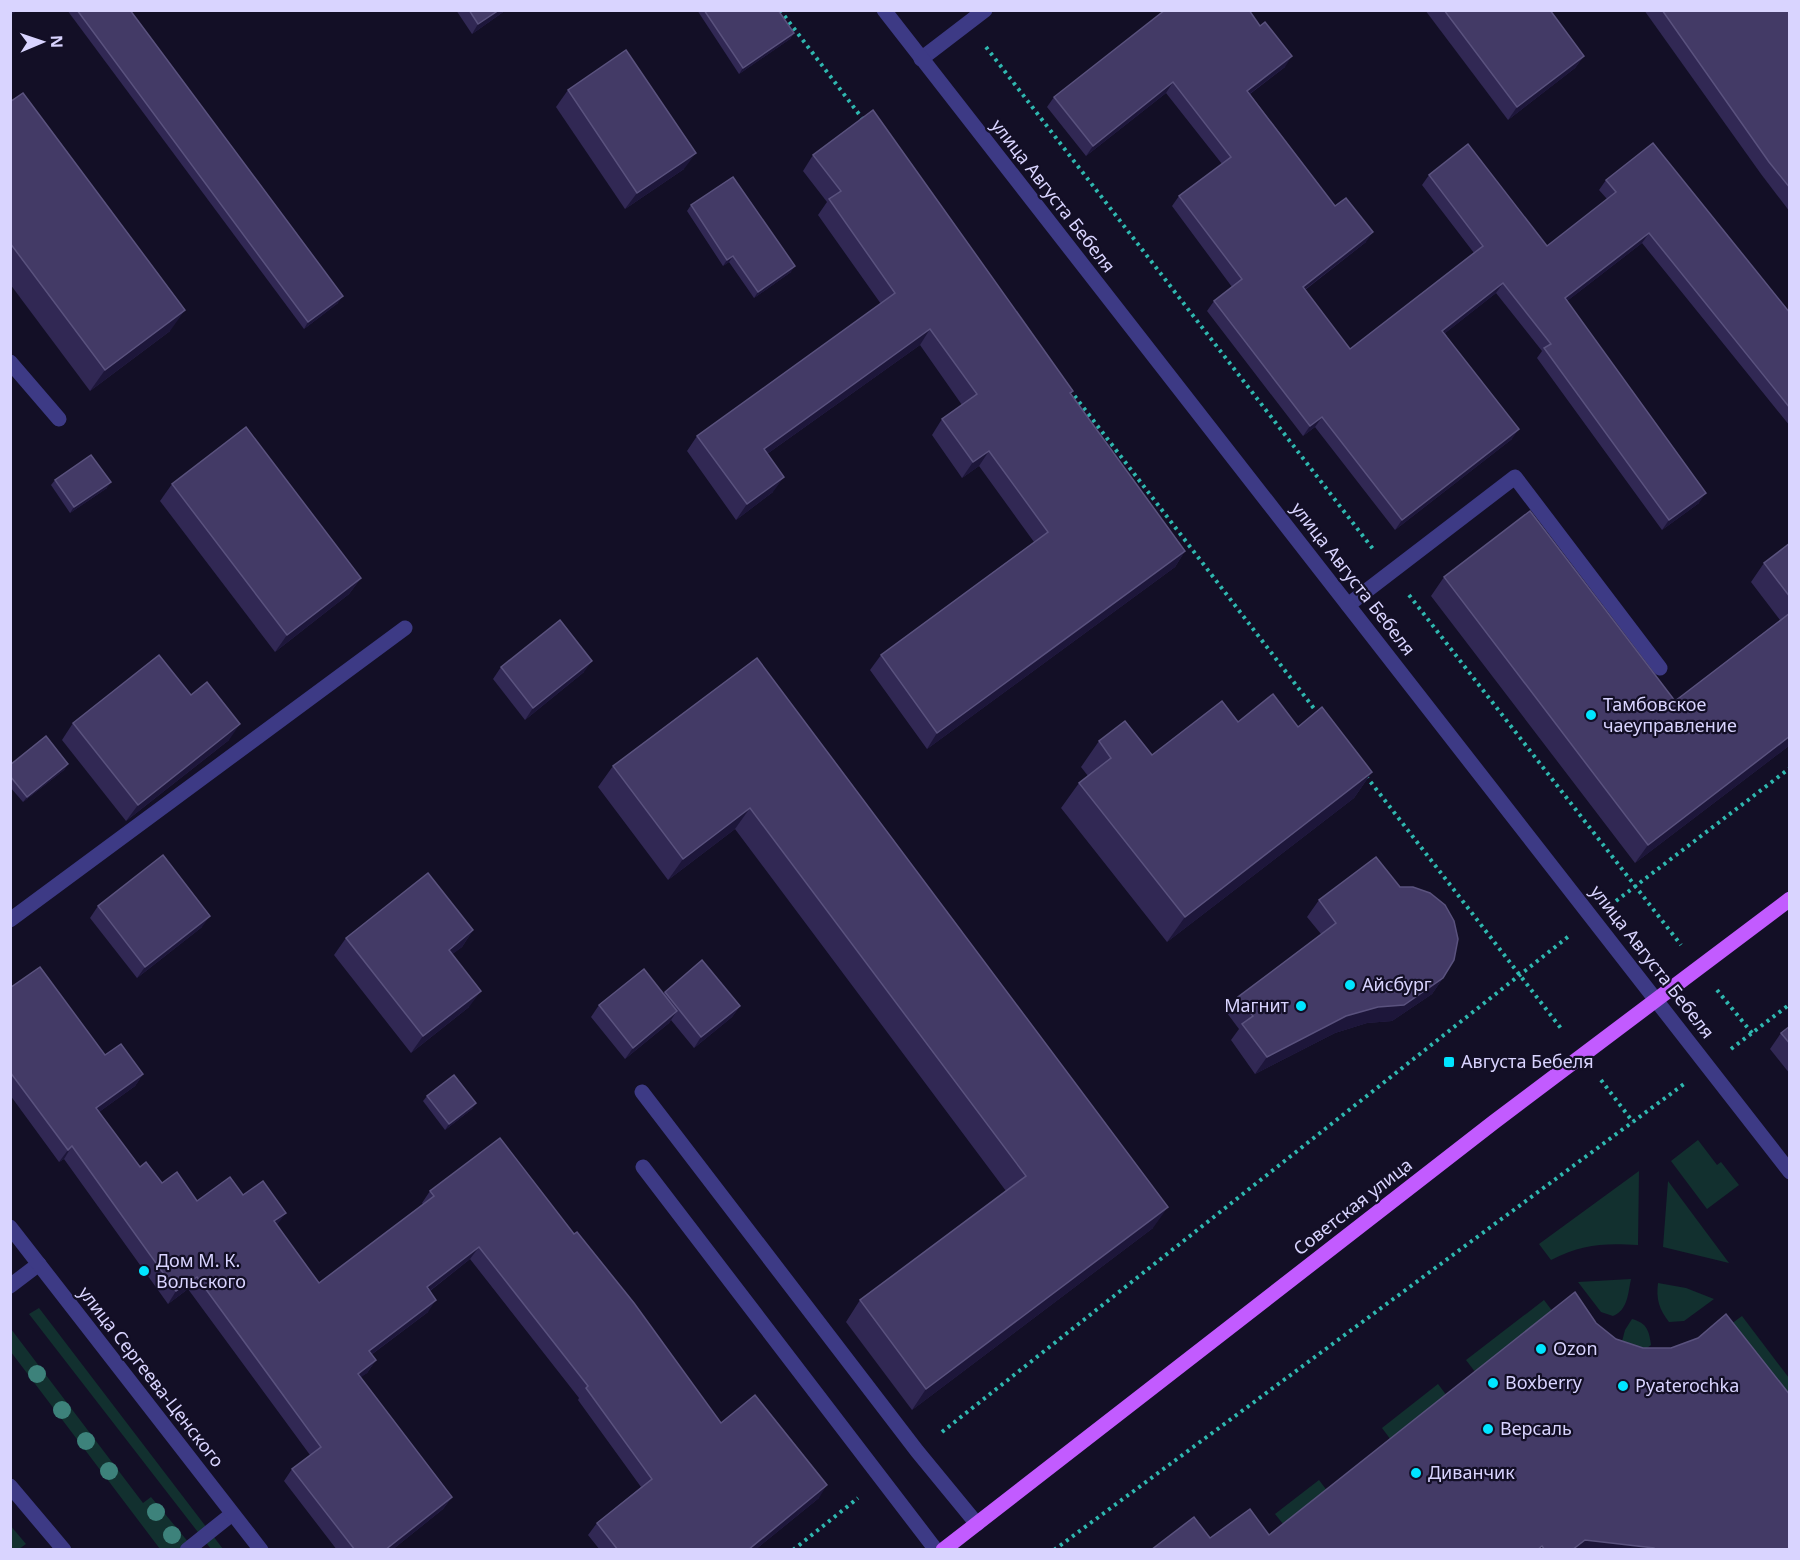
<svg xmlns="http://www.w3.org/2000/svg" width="1800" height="1560" font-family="'Noto Sans',sans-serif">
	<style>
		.green { fill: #12302f }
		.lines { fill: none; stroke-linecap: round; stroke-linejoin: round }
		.path { stroke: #2fb8b0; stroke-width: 4; stroke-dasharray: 3 4.5; stroke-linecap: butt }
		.lane { stroke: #3d3a85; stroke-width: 15 }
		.street { stroke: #3d3a85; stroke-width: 15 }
		.primary { stroke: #c25bff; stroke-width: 15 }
		.tree { fill: #3d827b }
		.wall { fill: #312854 }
		.shaded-wall { fill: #1d163a }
		.building { fill: #433a66; stroke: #5a527e; stroke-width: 1.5 }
		.poi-dot { fill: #00e5ff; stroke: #130f26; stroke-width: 2 }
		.labels { text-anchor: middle; stroke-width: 4.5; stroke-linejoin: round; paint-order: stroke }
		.street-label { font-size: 18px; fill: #d9d4ff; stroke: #130f26 }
		.poi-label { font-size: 18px; fill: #d9d4ff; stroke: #130f26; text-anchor: start }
	</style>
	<rect width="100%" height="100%" fill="#130f26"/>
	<g class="green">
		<path d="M1698 1140 1717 1165 1721 1162 1739 1185 1707 1209 1671 1161Z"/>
		<path d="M1639 1171 1638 1245C1603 1243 1583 1244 1551 1260L1539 1244Z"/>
		<path d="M1668 1181 1729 1263 1663 1247Z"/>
		<path d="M1631 1279C1628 1293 1628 1310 1613 1316L1601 1312 1578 1282Z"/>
		<path d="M1658 1283 1686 1288 1714 1299 1684 1321 1669 1322C1659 1309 1656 1299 1658 1283Z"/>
		<path d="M1544 1300 1556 1316 1479 1377 1466 1360Z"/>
		<path d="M39 1308 223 1549H211L29 1314Z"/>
		<path d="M1742 1316 1789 1378V1399L1716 1335Z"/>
		<path d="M1632 1319C1647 1323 1649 1331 1651 1345L1627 1363 1619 1353 1625 1330Z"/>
		<path d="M11 1329 143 1503 151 1497 194 1549H160L11 1352Z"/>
		<path d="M1438 1384 1450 1400 1394 1444 1382 1428Z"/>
		<path d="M1319 1480 1331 1496 1288 1530 1275 1514Z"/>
		<path d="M10 1525 26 1544 19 1549H11Z"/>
	</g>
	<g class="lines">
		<g class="path">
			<path d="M780 10 865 122"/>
			<path d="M986 47 1373 549"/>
			<path d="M1070 390 1319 715"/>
			<path d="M1409 595 1681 945"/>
			<path d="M1366 776 1563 1031"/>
			<path d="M1616 901 1790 768"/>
			<path d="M1717 990 1752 1033"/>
			<path d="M1731 1049 1790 1004"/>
			<path d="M1601 1080 1633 1122"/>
			<path d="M942 1432 1569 936"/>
			<path d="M793 1550 858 1498"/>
			<path d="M1054 1550 1684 1084"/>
		</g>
		<g class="lane">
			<path d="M921 59 985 10"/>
			<path d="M10 362 59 419"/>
			<path d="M1348 605 1515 477 1660 668"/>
			<path d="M10 920 405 628"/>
			<path d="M642 1092 917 1451 977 1524"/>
			<path d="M643 1167 936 1550"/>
			<path d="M10 1286 39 1264"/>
			<path d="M10 1486 64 1550"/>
			<path d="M187 1550 232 1514"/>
		</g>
		<g class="street">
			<path d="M884 10 1790 1172"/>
			<path d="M10 1227 261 1550"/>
		</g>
		<path class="primary" d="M943 1550 1494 1122 1790 899"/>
	</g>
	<g class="tree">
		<circle cx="37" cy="1374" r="9"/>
		<circle cx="62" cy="1410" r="9"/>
		<circle cx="86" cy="1441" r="9"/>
		<circle cx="109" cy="1471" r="9"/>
		<circle cx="156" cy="1512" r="9"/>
		<circle cx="172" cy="1535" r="9"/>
	</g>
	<g class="wall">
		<path d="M67 10H130L338 303 304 329Z"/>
		<path d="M456 10H506L472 34Z"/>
		<path d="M697 10H778L794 33 790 39 739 74Z"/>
		<path d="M1425 10H1550L1584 56 1575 68 1508 120Z"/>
		<path d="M1644 10H1790V212L1761 174Z"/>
		<path d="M1260 26 1285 67 1250 94 1335 206 1366 242 1305 290 1350 349 1474 253 1422 185 1429 175 1547 246 1607 199 1599 190 1606 180 1790 313V426L1642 243 1567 301 1699 503 1662 530 1537 358 1542 351 1496 293 1445 333 1512 439 1395 530 1315 427 1303 436 1207 311 1214 301 1232 287 1172 206 1179 196 1222 164 1166 93 1086 156 1047 107 1054 97Z"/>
		<path d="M568 90 684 169 625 209 556 107Z"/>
		<path d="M10 102 170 331 90 391 10 284Z"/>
		<path d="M813 155 1071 394 1185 551 1175 567 927 749 870 670 881 655 1034 542 979 466 962 478 932 435 942 419 962 405 920 345 767 454 773 492 736 520 687 451 697 436 881 304 818 215 827 202 803 171Z"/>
		<path d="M691 205 791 272 754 298 729 262 723 266 687 211Z"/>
		<path d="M55 480 107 488 70 513 51 485Z"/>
		<path d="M172 484 361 578 349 594 275 652 160 501Z"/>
		<path d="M1790 543V745L1635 863 1431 596 1444 577 1675 701 1780 620 1751 582 1764 563Z"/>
		<path d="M757 658 1153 1228 912 1410 846 1322 860 1300 1006 1191 735 829 668 880 598 787 613 766Z"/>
		<path d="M501 667 584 672 525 720 493 679Z"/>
		<path d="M191 695 229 740 126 821 62 740 73 723Z"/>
		<path d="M1238 722 1298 727 1372 772 1354 798 1167 942 1061 808 1079 783 1088 776 1081 767 1099 741 1152 755Z"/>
		<path d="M68 764 64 770 23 802 10 787V765Z"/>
		<path d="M1319 900 1443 978 1432 994 1392 1021 1367 1023 1335 1033 1255 1074 1231 1040 1239 1029 1227 1013 1238 997 1321 934 1307 917Z"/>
		<path d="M98 906 202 927 137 978 90 918Z"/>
		<path d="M473 930 462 947 452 954 469 1007 411 1053 334 955 346 938Z"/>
		<path d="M10 988 105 1055 143 1074 135 1086 99 1112 140 1167 162 1183 197 1201 243 1195 277 1225 319 1283 423 1204 422 1203 430 1191 574 1234 721 1423 819 1498 755 1550H600L588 1535 597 1523 641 1487 578 1400 579 1398 470 1259 430 1291 428 1312 371 1355 376 1360 367 1373 360 1377 452 1497 443 1509 392 1550H337L284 1481 292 1469 310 1455 188 1289 168 1304 64 1159 59 1162 10 1095Z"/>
		<path d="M665 992 740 1006 732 1017 694 1048 671 1020 669 1023 625 1059 591 1017 599 1005 663 994Z"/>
		<path d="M1790 1026V1074L1770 1049 1781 1033Z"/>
		<path d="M427 1096 476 1103 472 1109 445 1130 423 1101Z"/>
	</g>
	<g class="shaded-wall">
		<path d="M10 10H18L10 16Z"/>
		<path d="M499 10H506L472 34 478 24Z"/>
		<path d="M794 33 790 39 739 74 743 68Z"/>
		<path d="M1292 56 1285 67 1240 101 1247 91Z"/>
		<path d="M1584 56 1575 68 1508 120 1517 107Z"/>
		<path d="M1173 82 1166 93 1086 156 1093 146Z"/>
		<path d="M696 153 684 169 625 209 637 193Z"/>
		<path d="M1373 232 1366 242 1295 297 1303 287Z"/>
		<path d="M1649 233 1642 243 1558 308 1565 298Z"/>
		<path d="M733 256 729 262 723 266 727 260Z"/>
		<path d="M795 266 791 272 754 298 758 292Z"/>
		<path d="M1503 283 1496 293 1435 341 1442 331Z"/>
		<path d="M343 296 338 303 304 329 308 322Z"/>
		<path d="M185 310 170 331 90 391 105 370Z"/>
		<path d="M930 329 920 345 753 464 764 449Z"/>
		<path d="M1322 417 1315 427 1303 436 1310 426Z"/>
		<path d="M1519 429 1512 439 1395 530 1402 520Z"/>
		<path d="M989 451 979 466 962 478 973 462Z"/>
		<path d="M784 477 773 492 736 520 747 504Z"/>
		<path d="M111 482 107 488 70 513 74 507Z"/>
		<path d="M1706 493 1699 503 1662 530 1669 520Z"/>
		<path d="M1185 551 1175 567 927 749 937 733Z"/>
		<path d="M361 578 349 594 275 652 287 635Z"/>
		<path d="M592 661 584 672 525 720 533 708Z"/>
		<path d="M240 724 229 740 126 821 138 805Z"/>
		<path d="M1790 736V745L1635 863 1648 845Z"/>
		<path d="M68 764 64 770 23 802 27 797Z"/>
		<path d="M1372 772 1354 798 1167 942 1185 917Z"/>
		<path d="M750 808 735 829 668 880 683 859Z"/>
		<path d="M210 916 202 927 137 978 145 967Z"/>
		<path d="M473 930 462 947 437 966 449 950Z"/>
		<path d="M1443 978 1432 994 1392 1021 1367 1023 1335 1033 1255 1074 1267 1057 1346 1016Z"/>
		<path d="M481 991 469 1007 411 1053 423 1036Z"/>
		<path d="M740 1006 732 1017 694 1048 701 1037Z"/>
		<path d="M677 1011 669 1023 625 1059 633 1048Z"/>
		<path d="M143 1074 135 1086 88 1120 96 1108Z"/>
		<path d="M476 1103 472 1109 445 1130 449 1124Z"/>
		<path d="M72 1146 64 1159 59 1162 68 1150Z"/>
		<path d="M1168 1207 1153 1228 912 1410 926 1389Z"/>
		<path d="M286 1213 277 1225 265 1233 274 1221Z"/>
		<path d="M479 1247 470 1259 418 1300 427 1287Z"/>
		<path d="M197 1277 188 1289 168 1304 176 1291Z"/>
		<path d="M436 1300 428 1312 360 1363 369 1351Z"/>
		<path d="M376 1360 367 1373 349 1386 358 1374Z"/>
		<path d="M827 1485 819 1498 755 1550H748Z"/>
		<path d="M452 1497 443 1509 392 1550H385Z"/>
		<path d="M1585 1540 1654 1548 1653 1550H1572Z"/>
	</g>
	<g class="building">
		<path d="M77 10H130L343 296 308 322Z"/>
		<path d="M469 10H499L478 24Z"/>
		<path d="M704 10H778L794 33 743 68Z"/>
		<path d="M1165 10H1249L1260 26 1265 22 1292 56 1247 91 1335 206 1346 198 1373 232 1303 287 1350 349 1483 246 1429 175 1468 144 1547 246 1616 192 1606 180 1653 143 1790 313V408L1649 233 1565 298 1706 493 1669 520 1544 348 1551 344 1503 283 1442 331 1519 429 1402 520 1322 417 1310 426 1214 301 1242 279 1179 196 1231 157 1173 82 1093 146 1054 97Z"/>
		<path d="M1444 10H1550L1584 56 1517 107Z"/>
		<path d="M1662 10H1790V188L1769 162Z"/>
		<path d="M626 50 696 153 637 193 568 90Z"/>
		<path d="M23 93 185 310 105 370 10 243V102Z"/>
		<path d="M873 110 1073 391 1070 393 1185 551 937 733 881 655 1048 532 989 451 973 462 942 419 977 394 930 329 764 449 784 477 747 504 697 436 895 293 829 199 841 191 813 155Z"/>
		<path d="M733 177 795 266 758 292 733 256 727 260 691 205Z"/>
		<path d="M246 427 361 578 287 635 172 484Z"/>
		<path d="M91 455 111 482 74 507 55 480Z"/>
		<path d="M1530 511 1675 701 1790 613V736L1648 845 1444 577Z"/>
		<path d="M1790 543V597L1764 563Z"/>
		<path d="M560 620 592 661 533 708 501 667Z"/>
		<path d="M159 655 191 695 207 682 240 724 138 805 73 723Z"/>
		<path d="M757 658 1168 1207 926 1389 860 1300 1026 1176 750 808 683 859 613 766Z"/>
		<path d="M1273 694 1298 727 1322 707 1372 772 1185 917 1079 783 1111 758 1099 741 1125 721 1152 755 1222 701 1238 722Z"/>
		<path d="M46 736 68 764 27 797 10 776V765Z"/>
		<path d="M163 855 210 916 145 967 98 906Z"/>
		<path d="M1376 857 1400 887H1413L1430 893 1445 905 1454 921 1458 939 1454 960 1443 978 1404 1005 1378 1007 1346 1016 1267 1057 1242 1024 1253 1016 1238 997 1336 923 1319 900Z"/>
		<path d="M428 873 473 930 449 950 481 991 423 1036 346 938Z"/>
		<path d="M702 960 740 1006 701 1037 665 992Z"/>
		<path d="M40 967 105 1055 121 1044 143 1074 96 1108 140 1167 146 1162 162 1183 177 1172 197 1201 230 1177 243 1195 263 1181 286 1213 274 1221 319 1283 434 1196 430 1191 500 1138 574 1234 577 1232 634 1303 721 1423 755 1395 827 1485 748 1550H618L597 1523 652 1479 586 1388 588 1386 479 1247 427 1287 436 1300 369 1351 376 1360 358 1374 452 1497 385 1550H355L292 1469 321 1447 197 1277 176 1291 72 1146 68 1150 10 1072V988Z"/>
		<path d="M644 969 677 1011 633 1048 599 1005Z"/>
		<path d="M1790 1026V1044L1781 1033Z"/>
		<path d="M454 1075 476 1103 449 1124 427 1096Z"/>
		<path d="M1575 1292 1596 1323 1616 1339 1643 1348H1671L1698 1338 1726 1314 1790 1395V1550H1655L1654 1548 1585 1540 1572 1550H1545L1542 1546 1537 1550H1151L1194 1517 1210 1538 1250 1509 1269 1535Z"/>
	</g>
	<g class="poi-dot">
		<circle cx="1591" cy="715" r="6"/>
		<circle cx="1350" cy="985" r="6"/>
		<circle cx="1301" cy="1006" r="6"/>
		<rect x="1443" y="1056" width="12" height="12" rx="3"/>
		<circle cx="144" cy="1271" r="6"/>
		<circle cx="1541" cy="1349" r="6"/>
		<circle cx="1493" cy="1383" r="6"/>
		<circle cx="1623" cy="1386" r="6"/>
		<circle cx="1488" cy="1429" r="6"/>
		<circle cx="1416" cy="1473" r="6"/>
	</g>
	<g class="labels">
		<g class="street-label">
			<text transform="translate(1053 196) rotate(52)" y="6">улица Августа Бебеля</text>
			<text transform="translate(1353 579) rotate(52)" y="6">улица Августа Бебеля</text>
			<text transform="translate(1652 962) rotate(52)" y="6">улица Августа Бебеля</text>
			<text transform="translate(1353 1207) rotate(-38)" y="6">Советская улица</text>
			<text transform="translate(151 1377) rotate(52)" y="6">улица Сергеева-Ценского</text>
		</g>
		<g class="poi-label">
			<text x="1603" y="711">Тамбовское<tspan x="1603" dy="21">чаеуправление</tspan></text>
			<text x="1362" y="991">Айсбург</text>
			<text x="1289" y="1012" text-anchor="end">Магнит</text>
			<text x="1461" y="1068">Августа Бебеля</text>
			<text x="156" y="1267">Дом М. К.<tspan x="156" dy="21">Вольского</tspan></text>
			<text x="1553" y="1355">Ozon</text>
			<text x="1505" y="1389">Boxberry</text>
			<text x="1635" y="1392">Pyaterochka</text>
			<text x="1500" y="1435">Версаль</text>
			<text x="1428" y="1479">Диванчик</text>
		</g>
	</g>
	<rect width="1800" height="1560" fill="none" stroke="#d9d4ff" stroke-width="24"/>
	<g transform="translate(42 42) rotate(88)" stroke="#130f26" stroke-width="4.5" paint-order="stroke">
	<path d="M0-4.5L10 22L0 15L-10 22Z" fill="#d9d4ff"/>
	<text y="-9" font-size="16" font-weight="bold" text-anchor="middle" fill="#d9d4ff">N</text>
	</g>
</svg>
